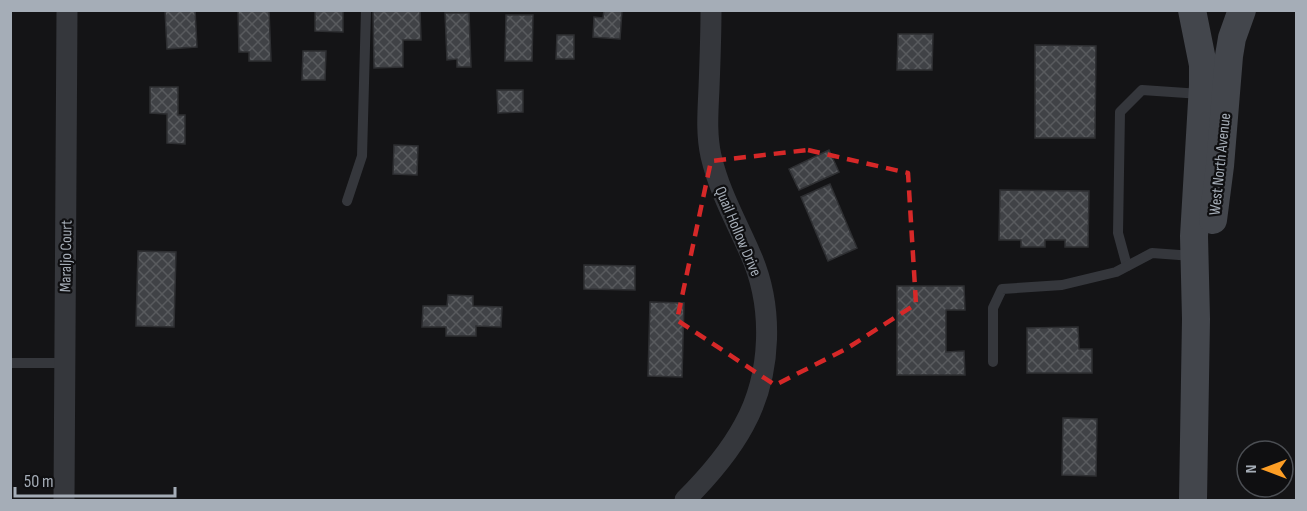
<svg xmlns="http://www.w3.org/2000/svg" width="1307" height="511" font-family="'Sofia Sans Condensed',sans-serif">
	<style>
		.building { fill: url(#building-cross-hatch); stroke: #2e2f32; stroke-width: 1.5 }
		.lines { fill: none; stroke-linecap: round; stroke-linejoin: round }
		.lane { stroke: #35373c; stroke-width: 10 }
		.street { stroke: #35373c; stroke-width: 21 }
		.secondary { stroke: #43464c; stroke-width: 28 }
		.marked { fill: none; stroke: #d62828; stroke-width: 4.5; stroke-dasharray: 12 8; stroke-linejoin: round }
		.labels { text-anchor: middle; stroke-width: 4.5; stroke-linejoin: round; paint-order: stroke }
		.street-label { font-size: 16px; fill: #a5adb7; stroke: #0f0f11 }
	</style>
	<defs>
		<pattern id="building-cross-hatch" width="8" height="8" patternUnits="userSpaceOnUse" patternTransform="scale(1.5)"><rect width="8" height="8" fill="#404246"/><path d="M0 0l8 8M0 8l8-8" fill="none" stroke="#595b5e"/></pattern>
	</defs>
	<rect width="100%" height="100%" fill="#141416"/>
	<g class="building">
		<path d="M165 10H195L197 47 167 49Z"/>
		<path d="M238 10H269L271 61H249V52H239Z"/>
		<path d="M315 10H343V32L315 31Z"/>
		<path d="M373 10H420L421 40H403V67L374 68Z"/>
		<path d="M604 10H622L620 39 593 37 594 17 603 18Z"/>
		<path d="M445 13H469L471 67H457V59L447 60Z"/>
		<path d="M506 15H533L532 61H505Z"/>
		<path d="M898 34H933L932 70H897Z"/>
		<path d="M557 35H574V59H556Z"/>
		<path d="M1035 45 1096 46 1095 138H1035Z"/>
		<path d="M303 51H326L325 80H302Z"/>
		<path d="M150 87H178V115H185V144L167 143V114L150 113Z"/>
		<path d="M497 90H523V112L498 113Z"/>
		<path d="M394 145 418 146 417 175 393 174Z"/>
		<path d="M829 150 839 172 799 190 789 169Z"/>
		<path d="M830 184 857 248 828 261 801 197Z"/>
		<path d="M1000 190 1089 191 1088 247H1065V240H1045V247H1021V240H999Z"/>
		<path d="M138 251 176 252 174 327 136 326Z"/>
		<path d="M584 265 635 266V290L584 289Z"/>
		<path d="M897 286H964L965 310H946V352L964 351 965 375H897Z"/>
		<path d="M448 295 473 296V306L502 307 501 327 476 326V336H446V327H422L423 306H447Z"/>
		<path d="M650 302 684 303 682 377 648 376Z"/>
		<path d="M1078 327 1079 349H1092V373H1027V328Z"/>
		<path d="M1063 418 1097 419 1096 476 1062 475Z"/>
	</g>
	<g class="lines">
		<g class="lane">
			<path d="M347 201 362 156 366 10"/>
			<path d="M1127 266 1118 233 1120 112 1142 90 1201 94"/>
			<path d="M993 362V308L1002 289 1062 285 1116 272 1152 253 1193 256"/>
			<path d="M10 363H65"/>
		</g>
		<g class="street">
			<path d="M64 500 67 10"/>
			<path d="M685 500C707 478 729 453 744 425 772 374 774 306 750 253 736 221 719 191 711 156 706 134 708 111 709 88 710 62 711 36 711 10"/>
		</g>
		<g class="secondary">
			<path d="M1192 10 1203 65V85L1194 236 1196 319 1193 500"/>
			<path d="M1213 220 1220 166 1229 56 1232 38 1242 10"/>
		</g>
	</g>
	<path class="marked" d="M808 150 908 173 916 304 846 349 775 385 677 320 711 161Z"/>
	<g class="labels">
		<g class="street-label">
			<text transform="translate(1219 164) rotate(-84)" y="6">West North Avenue</text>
			<text transform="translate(739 231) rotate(67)" y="6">Quail Hollow Drive</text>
			<text transform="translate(65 256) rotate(-89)" y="6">Maraljo Court</text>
		</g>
	</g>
	<rect width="1307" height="511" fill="none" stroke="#a5adb7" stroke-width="24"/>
	<g transform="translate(1265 469) rotate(270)"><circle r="28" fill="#0f0f11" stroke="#4b4e53" stroke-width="1.5"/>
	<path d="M0-4.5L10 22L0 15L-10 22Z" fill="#fd9e25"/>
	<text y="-9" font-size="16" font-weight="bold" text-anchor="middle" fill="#a5adb7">N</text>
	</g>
	<path d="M15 487v9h160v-9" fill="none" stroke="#a5adb7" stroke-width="3"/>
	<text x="24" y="487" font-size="18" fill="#a5adb7" stroke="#0f0f11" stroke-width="4.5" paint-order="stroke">50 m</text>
</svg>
